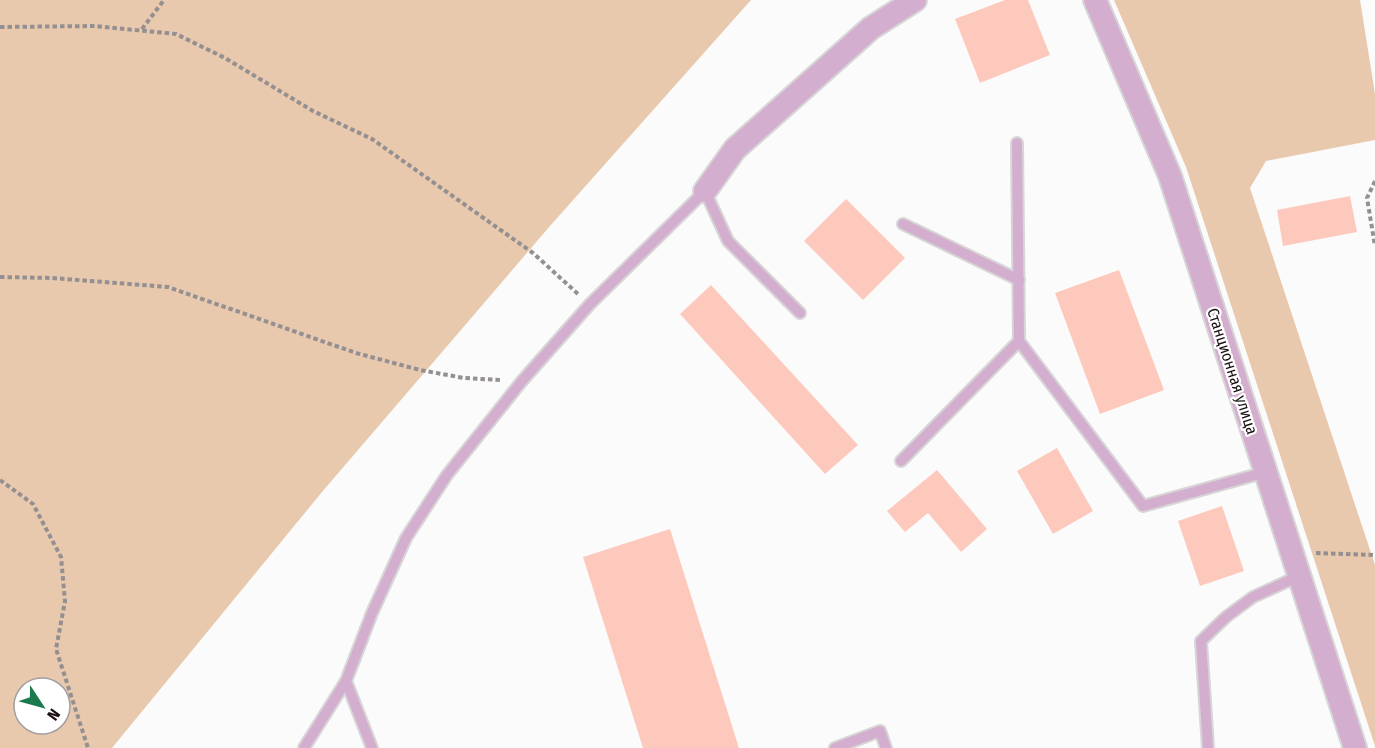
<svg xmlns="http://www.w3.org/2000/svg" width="1375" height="748" font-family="'Fira Sans Condensed',sans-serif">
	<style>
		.green { fill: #e8c9ad; fill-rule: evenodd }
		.building { fill: #fec9bd }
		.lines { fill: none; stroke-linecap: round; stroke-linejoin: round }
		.lane-casing { stroke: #d7d5d6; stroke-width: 14 }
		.street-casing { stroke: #d7d5d6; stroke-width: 26 }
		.path { stroke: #948f91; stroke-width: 4; stroke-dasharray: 4.5 3; stroke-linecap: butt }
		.lane { stroke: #d4aecf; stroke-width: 10 }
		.street { stroke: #d4aecf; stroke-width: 22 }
		.labels { text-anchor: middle; stroke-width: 4.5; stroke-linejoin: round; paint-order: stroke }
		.street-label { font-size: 16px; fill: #190f12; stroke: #fff }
	</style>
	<rect width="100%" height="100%" fill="#fbfbfb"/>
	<g class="green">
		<path d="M0 0H751L550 226 322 492 112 748H0ZM24 688H60V724H24Z"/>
		<path d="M1114 0H1360L1375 94V140L1266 161 1250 188 1375 565V746L1186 167Z"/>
	</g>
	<g class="building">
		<path d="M1005 0H1028L1050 55 980 83 955 19Z"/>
		<path d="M1350 196 1357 232 1283 246 1277 210Z"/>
		<path d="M846 199 905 258 863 300 804 241Z"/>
		<path d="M1119 270 1164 390 1100 414 1055 293Z"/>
		<path d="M711 285 858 445 825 474 680 314Z"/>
		<path d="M1057 448 1093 511 1053 534 1017 471Z"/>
		<path d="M937 470 987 529 961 552 928 513 905 532 887 511Z"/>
		<path d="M1222 506 1244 571 1200 586 1178 521Z"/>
		<path d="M670 529 739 748H643L583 557Z"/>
	</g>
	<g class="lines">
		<defs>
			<g id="lane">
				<path d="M1017 143 1019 341 1143 506 1266 472"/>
				<path d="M903 224 1019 280"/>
				<path d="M901 461 1019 341"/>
				<path d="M346 681 372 748"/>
				<path d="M304 748 346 681 372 613 406 538 447 475 522 381 590 304 705 191 728 241 800 313"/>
				<path d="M835 748 880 731 886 748"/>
				<path d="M1208 748 1201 641 1226 617 1253 597 1299 576"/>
			</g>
			<g id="street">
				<path d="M1095 0 1170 176 1355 748"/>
				<path d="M705 191 735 149 871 28 915 0"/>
			</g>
		</defs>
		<use href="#lane" class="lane-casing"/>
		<use href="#street" class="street-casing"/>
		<g class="path">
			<path d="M0 27 95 26 176 34 225 58 313 111 372 139 533 253 578 294"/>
			<path d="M142 29 164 0"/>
			<path d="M1375 181 1367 198 1375 246"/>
			<path d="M0 277 52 278 168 287 356 353 420 370 464 378 501 380"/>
			<path d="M0 480 33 504 61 557 65 601 56 649 88 748"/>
			<path d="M1316 553 1375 555"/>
		</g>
		<use href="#lane" class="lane"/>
		<use href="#street" class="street"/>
	</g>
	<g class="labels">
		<g class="street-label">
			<text transform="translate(1233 371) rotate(72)" y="6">Станционная улица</text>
		</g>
	</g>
	<g transform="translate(42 706) rotate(126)"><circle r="28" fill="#ffffff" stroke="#a39fa0" stroke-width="1.5"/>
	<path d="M0-4.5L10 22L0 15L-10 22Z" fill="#1d7a4f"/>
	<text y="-9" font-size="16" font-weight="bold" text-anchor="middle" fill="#190f12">N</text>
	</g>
</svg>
